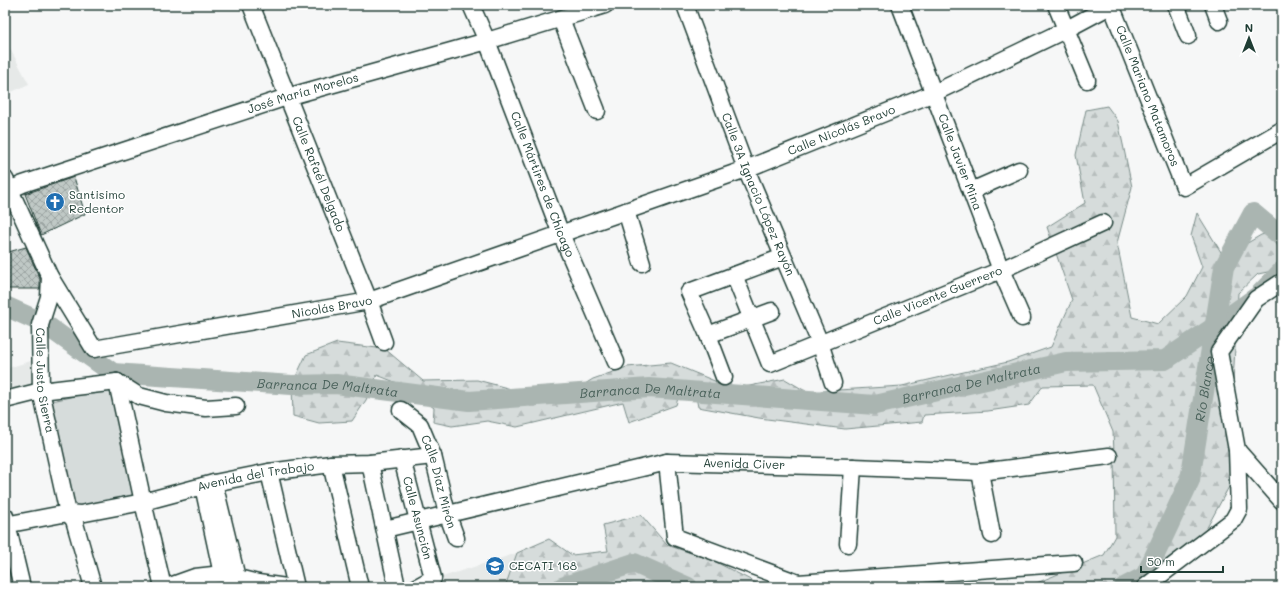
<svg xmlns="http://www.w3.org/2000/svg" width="1287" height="592" font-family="Mali,sans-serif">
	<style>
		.built { fill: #e6e9e8 }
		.forest { fill: url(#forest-firs); stroke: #7a8c88 }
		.pitch { fill: #d6dcdb; stroke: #7a8c88 }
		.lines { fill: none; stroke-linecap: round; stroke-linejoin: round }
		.river { stroke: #aab5b1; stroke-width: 20 }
		.building { fill: url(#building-cross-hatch); stroke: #1f3d34 }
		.minor-casing { stroke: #1f3d34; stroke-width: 19 }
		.minor { stroke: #fff; stroke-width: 16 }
		.labels { text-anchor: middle; stroke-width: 3; stroke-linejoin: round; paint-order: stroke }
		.street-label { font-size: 12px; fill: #1f3d34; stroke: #fff }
		.poi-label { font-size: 12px; fill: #1f3d34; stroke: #fff; text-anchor: start }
		.water-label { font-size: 13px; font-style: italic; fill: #49615a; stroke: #fff }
	</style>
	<defs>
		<pattern id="forest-firs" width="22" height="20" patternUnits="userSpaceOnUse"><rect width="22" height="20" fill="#d6dcdb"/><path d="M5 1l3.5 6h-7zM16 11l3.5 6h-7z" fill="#b7bebd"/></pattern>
		<pattern id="building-cross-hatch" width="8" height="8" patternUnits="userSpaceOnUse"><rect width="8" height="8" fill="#c0c9c6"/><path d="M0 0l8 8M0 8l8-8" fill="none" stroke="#9ba4a2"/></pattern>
	</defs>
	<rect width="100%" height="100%" fill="#f6f7f7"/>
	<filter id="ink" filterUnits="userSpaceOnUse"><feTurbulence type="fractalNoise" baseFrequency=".025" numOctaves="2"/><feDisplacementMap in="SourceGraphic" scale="8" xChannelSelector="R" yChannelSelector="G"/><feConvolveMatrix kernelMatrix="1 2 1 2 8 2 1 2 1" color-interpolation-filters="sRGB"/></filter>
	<g filter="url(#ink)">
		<g class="built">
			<path d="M7 43 29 84 5 95V44Z"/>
			<path d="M34 360 35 387 5 394V369Z"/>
			<path d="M517 553 505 587H427L439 578Z"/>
		</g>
		<g class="forest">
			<path d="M1107 106 1118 121 1132 187 1117 243 1132 317 1158 324 1187 296 1202 267 1191 236 1197 213 1224 257 1261 235 1282 230V269L1258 274 1238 293 1233 383 1239 468 1195 550 1153 587H1024L1039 582 1104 555 1115 536 1114 452 1113 432 1093 385 1043 386 1029 405 988 411 924 415 922 422 845 429 759 418 698 407 696 397 680 391 676 405 629 422 623 402 517 427 487 421 452 426 433 422 434 408 405 386 377 375 366 400 352 421 319 423 293 416 292 385 306 355 337 343 385 349 423 381 477 380 557 401 593 379 627 367 671 363 734 389 785 379 807 392 902 386 1008 362 1051 347 1072 300 1047 227 1085 203 1076 155 1086 110Z"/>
			<path d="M641 515 667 545 712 560 764 587H637L630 584 619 587H505L517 553 549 539 572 555 608 551 603 525Z"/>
		</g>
		<path class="pitch" d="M114 387 138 495 73 510 48 402Z"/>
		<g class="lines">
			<g class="river">
				<path id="s1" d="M5 306 43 323 113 373 292 385 336 384 469 401 649 388 875 405 1066 362 1165 360 1214 327 1258 296 1282 271"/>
				<path d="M562 587 634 563 688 587"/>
				<path id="s2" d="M1124 587 1145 576 1190 480 1224 267 1253 213 1282 237"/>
			</g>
		</g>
		<g class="building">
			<path d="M74 177 85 214 41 235 25 194Z"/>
			<path d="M26 247 40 279V289H5V253Z"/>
		</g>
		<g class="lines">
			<defs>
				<g id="minor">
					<path id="s3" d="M251 5 369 301 384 342"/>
					<path id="s4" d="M471 5 487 41 561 234 616 362"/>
					<path id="s5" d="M685 5 746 169 820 343 833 383"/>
					<path id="s6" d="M900 5 1001 270 1022 318"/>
					<path d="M1056 5 1087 80"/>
					<path id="s7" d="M1111 5 1184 187 1282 130"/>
					<path d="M1176 5 1188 36"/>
					<path d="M1213 5 1219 21"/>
					<path d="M561 19 597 111"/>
					<path id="s8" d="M5 179 50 277 49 297 40 325 41 391 68 513 74 520 93 587"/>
					<path d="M971 191 1019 170"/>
					<path id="s9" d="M5 192 23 184 287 97 487 41 605 5"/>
					<path d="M626 211 642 263"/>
					<path id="s10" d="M734 275 770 364 1001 270 1103 223"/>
					<path id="s11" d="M50 277 94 349 369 301 746 169 934 93 1067 29 1112 5"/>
					<path d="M708 335 772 311"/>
					<path d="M724 377 708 335 689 292 783 257"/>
					<path d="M117 382 143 502 163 587"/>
					<path d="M117 382 139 396 166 403 206 408 236 406"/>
					<path d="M5 400 41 391 117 382"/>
					<path id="s12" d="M401 410 420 425 433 456 447 513 456 538"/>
					<path d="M1237 450 1282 501"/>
					<path id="s13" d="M402 459 433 578 417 587"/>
					<path d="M667 462 675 537 798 583 1074 563"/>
					<path d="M370 463 397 587"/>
					<path d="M331 464 360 587"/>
					<path d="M269 472 296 587"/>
					<path d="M980 472 992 535"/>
					<path d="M214 483 237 578"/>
					<path d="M203 486 222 574"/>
					<path d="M5 516 22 587"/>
					<path id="s14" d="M5 525 68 513 80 514 143 502 214 483 269 472 331 464 370 463 433 456"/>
					<path id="s15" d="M385 529 667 462 853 467 980 472 1109 456"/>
					<path d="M848 544 853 467"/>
					<path d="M167 587 195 577 222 574 258 583 286 587"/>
					<path d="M1145 587 1233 520 1239 509 1237 450 1219 352 1256 299 1282 282"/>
				</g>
			</defs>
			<use href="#minor" class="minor-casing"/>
			<use href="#minor" class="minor"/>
		</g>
	</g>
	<defs>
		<symbol id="church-disc" viewBox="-11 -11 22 22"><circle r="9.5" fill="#1f6fb2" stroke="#fff"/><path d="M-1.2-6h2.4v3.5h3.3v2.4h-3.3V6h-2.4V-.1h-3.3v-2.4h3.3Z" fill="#fff"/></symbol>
		<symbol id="school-disc" viewBox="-11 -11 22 22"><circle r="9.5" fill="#1f6fb2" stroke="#fff"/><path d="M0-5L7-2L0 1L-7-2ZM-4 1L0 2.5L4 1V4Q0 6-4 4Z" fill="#fff"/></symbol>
	</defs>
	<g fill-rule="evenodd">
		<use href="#church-disc" x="44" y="191" width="22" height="22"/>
		<use href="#school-disc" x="484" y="555" width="22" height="22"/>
	</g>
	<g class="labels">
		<g class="street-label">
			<text dy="4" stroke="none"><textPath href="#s9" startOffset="314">José María Morelos</textPath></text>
			<text dy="4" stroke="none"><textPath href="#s7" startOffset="98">Calle Mariano Matamoros</textPath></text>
			<text dy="4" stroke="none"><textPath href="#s11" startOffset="866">Calle Nicolás Bravo</textPath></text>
			<text dy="4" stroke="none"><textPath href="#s6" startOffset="168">Calle Javier Mina</textPath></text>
			<text dy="4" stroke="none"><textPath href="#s3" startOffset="182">Calle Rafaél Delgado</textPath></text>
			<text dy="4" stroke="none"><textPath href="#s4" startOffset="193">Calle Mártires de Chicago</textPath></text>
			<text dy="4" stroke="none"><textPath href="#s5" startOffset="203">Calle 3A Ignacio López Rayón</textPath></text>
			<text dy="4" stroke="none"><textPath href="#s10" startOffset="277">Calle Vicente Guerrero</textPath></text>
			<text dy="4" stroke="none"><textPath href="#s11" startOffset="326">Nicolás Bravo</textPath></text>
			<text dy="4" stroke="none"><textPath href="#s8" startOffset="213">Calle Justo Sierra</textPath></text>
			<text dy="4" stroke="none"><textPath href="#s15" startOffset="367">Avenida Civer</textPath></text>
			<text dy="4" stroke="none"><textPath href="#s14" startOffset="256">Avenida del Trabajo</textPath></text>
			<text dy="4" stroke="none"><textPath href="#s12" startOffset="84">Calle Díaz Mirón</textPath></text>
			<text dy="4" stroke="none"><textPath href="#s13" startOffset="61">Calle Asunción</textPath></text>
		</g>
		<g class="poi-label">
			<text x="69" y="199">Santisimo<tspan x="69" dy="14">Redentor</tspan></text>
			<text x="509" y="570">CECATI 168</text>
		</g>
		<g class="water-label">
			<text dy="5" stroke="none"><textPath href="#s1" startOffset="991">Barranca De Maltrata</textPath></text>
			<text dy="5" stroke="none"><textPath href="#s1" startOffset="343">Barranca De Maltrata</textPath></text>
			<text dy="5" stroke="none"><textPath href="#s2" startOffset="222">Río Blanco</textPath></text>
			<text dy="5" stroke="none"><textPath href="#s1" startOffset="667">Barranca De Maltrata</textPath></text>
		</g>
	</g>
	<rect width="1287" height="592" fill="none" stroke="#fff" stroke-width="20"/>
	<rect x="10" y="10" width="1267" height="572" fill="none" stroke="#1f3d34" stroke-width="1.5" filter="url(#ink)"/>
	<g transform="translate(1249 38)" stroke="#ffffff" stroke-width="3" paint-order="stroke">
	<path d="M0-3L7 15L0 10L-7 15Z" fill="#1f3d34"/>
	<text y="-6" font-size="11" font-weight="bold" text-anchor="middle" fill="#1f3d34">N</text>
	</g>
	<path d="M1141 566v6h82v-6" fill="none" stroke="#1f3d34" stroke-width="2"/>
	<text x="1147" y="566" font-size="12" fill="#1f3d34" stroke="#ffffff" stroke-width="3" paint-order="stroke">50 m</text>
</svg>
